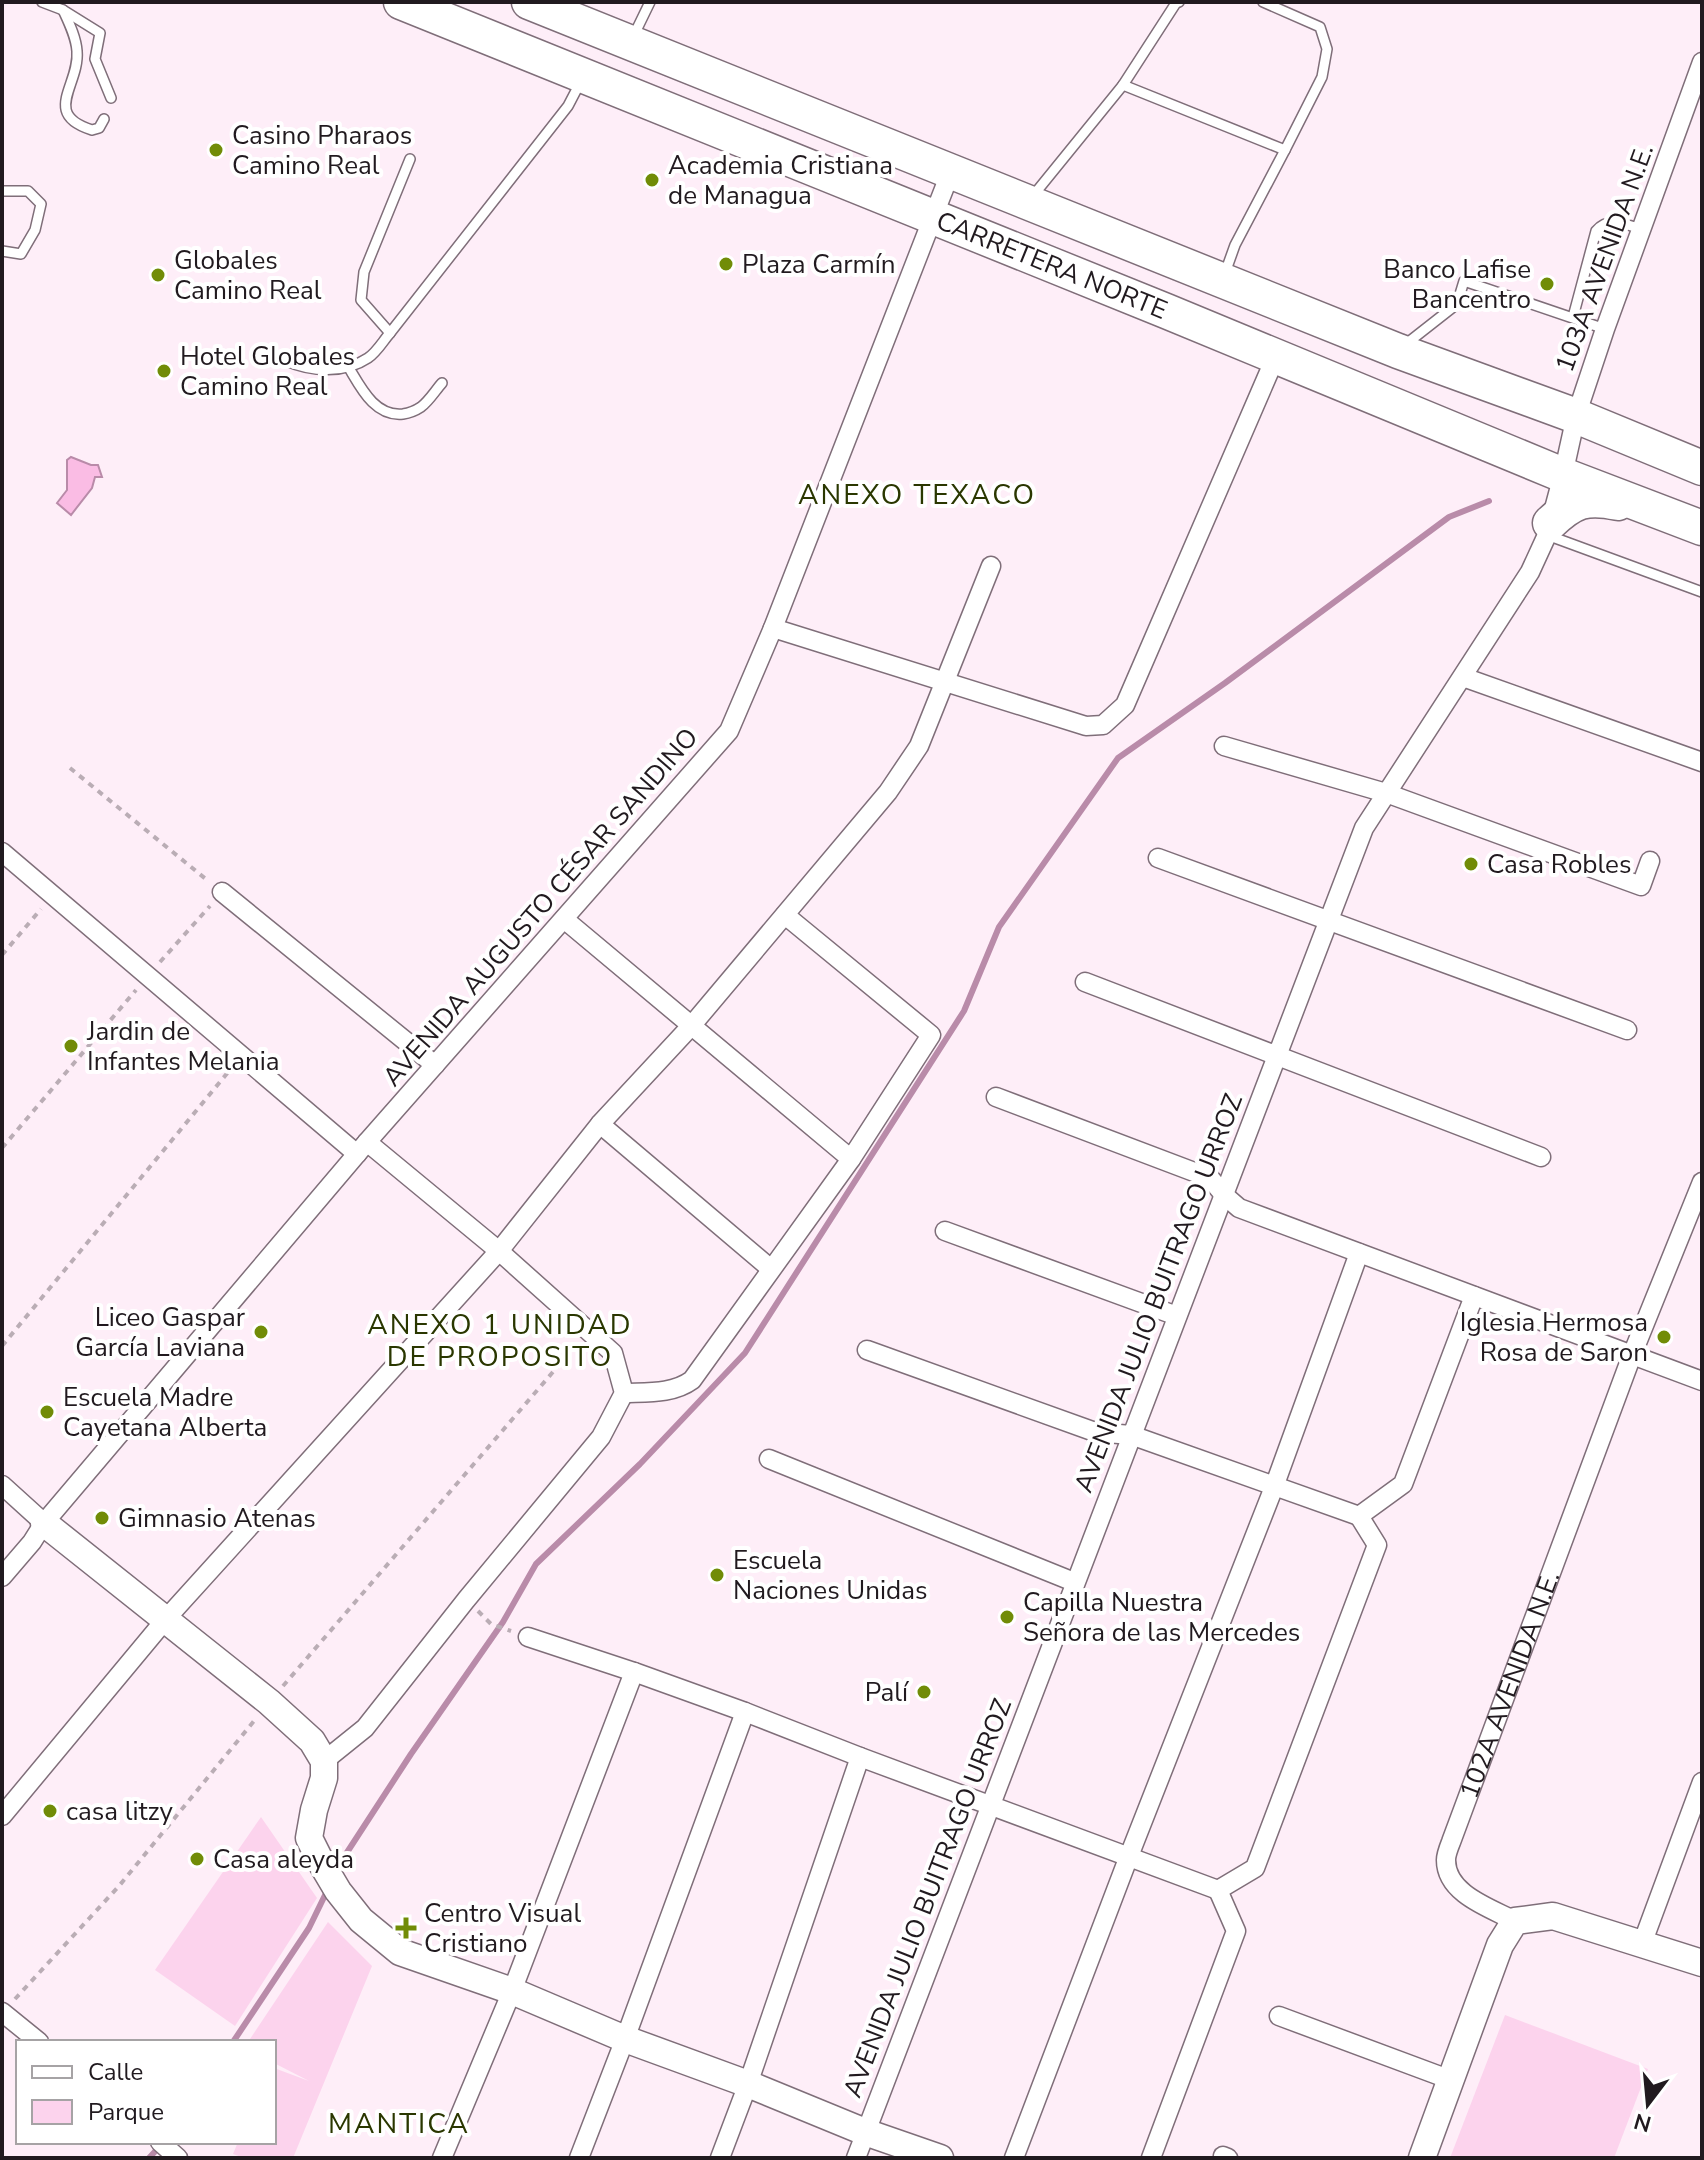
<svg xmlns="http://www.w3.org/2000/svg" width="1704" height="2160" font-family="'Nunito Sans',sans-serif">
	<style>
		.green { fill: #fcd3ed }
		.water { fill: #fabce4; stroke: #b98ba9; stroke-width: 2 }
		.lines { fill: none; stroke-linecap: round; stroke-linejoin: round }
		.stream { stroke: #b98ba9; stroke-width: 6 }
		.lane-casing { stroke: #7f6e79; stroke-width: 12 }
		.street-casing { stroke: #7f6e79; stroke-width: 21 }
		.secondary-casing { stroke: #7f6e79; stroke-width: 29 }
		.highway-casing { stroke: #7f6e79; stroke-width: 37 }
		.path { stroke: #baadb5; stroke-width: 4; stroke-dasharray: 6 6; stroke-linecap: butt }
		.lane { stroke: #fff; stroke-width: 9 }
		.street { stroke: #fff; stroke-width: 18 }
		.secondary { stroke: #fff; stroke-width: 26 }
		.highway { stroke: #fff; stroke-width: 34 }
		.poi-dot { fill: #718c07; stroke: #fff; stroke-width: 3 }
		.labels { text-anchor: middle; stroke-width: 8; stroke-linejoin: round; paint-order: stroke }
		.poi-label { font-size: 26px; fill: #211a1f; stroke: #fff; text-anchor: start }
		.street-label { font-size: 26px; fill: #211a1f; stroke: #fff }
		.neighbourhood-label { font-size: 28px; letter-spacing: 2px; fill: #2a3700; stroke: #fff }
	</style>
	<rect width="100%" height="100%" fill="#feeef8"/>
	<g class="green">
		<path d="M261 1817 317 1898 235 2026 155 1970Z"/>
		<path d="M328 1922 372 1966 293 2158H244L233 2154 238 2142H274V2068L309 2081 274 2063V2042H248Z"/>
		<path d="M1505 2015 1648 2069 1614 2158H1450Z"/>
	</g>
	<path class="water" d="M71 457 91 465H98L102 477H95L92 488 71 515 57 503 67 490V460Z"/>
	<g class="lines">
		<g class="stream">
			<path d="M337 1871 344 1857 411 1754 503 1622 536 1564 640 1464 745 1353 964 1011 999 927 1118 758 1225 683 1449 517 1489 501"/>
			<path d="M233 2042 309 1928 328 1889"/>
			<path d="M149 2158 161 2145"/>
		</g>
		<defs>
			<g id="lane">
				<path d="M42 2 63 10 100 33 95 59 111 98"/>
				<path d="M63 10C69 23 76 37 77 51 80 85 41 114 92 130L99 128 104 119"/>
				<path d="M634 35 650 2"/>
				<path d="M1123 85 1285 150"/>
				<path d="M410 159 364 272 361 300 390 333 568 106 580 83"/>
				<path d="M2 191H28L41 204 35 230 21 254 2 251"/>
				<path d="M1032 197 1123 85 1176 3 1179 2"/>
				<path d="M1225 273 1235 245 1285 150 1322 77 1327 49 1320 27 1263 2"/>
				<path d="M1573 317 1596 231C1609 216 1624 224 1641 229"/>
				<path d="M1406 344 1457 304 1464 281 1605 329"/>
				<path d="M286 361C312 372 344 374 368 358 377 352 383 341 390 333"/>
				<path d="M349 368C361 388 375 417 403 414 410 413 415 411 421 407 429 401 435 391 442 383"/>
				<path d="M1547 535 1702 592"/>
			</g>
			<g id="street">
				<path d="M773 628 1086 726 1103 725 1125 705 1276 356"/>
				<path d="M1463 677 1702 762"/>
				<path d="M1224 746 1386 793 1641 886 1650 861"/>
				<path d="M2 852 357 1154"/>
				<path d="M1158 858 1627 1030"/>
				<path d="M222 892 435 1065"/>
				<path d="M564 919 851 1159"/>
				<path d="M1085 982 1541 1157"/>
				<path d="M996 1097 1210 1178 1224 1195 1239 1208 1702 1381"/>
				<path d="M600 1124 771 1269"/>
				<path d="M945 1231 1177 1316"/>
				<path d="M867 1350 1095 1432 1131 1435 1359 1516"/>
				<path d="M624 1393C648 1392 673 1394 692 1380L851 1159 931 1035 785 915"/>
				<path d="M769 1459 1074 1582"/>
				<path d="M2 1485 44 1523"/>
				<path d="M2 1577 32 1542 44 1523 367 1142 729 731 773 628 951 171"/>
				<path d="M528 1637 634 1672 745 1712 860 1757 1218 1890"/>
				<path d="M324 1761 365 1728 395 1690 466 1600 601 1437 624 1393 613 1353 499 1251 367 1142"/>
				<path d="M2 1816 165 1620 499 1251 600 1124 692 1025 888 792 919 746 991 566"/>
				<path id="s1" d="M1515 1921C1490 1908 1446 1894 1446 1860 1446 1855 1449 1847 1451 1842L1632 1355 1702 1182"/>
				<path d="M1642 1944 1702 1782"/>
				<path d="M2 2012 39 2042"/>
				<path d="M1279 2016 1451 2080"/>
				<path d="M160 2142 178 2158"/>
				<path d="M1223 2156 1228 2158"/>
				<path d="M442 2158 512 1991 634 1672"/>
				<path d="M579 2158 625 2039 745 1712"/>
				<path d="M720 2158 748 2084 860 1757"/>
				<path d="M856 2158 1364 828 1530 572 1547 535 1563 475 1576 416 1605 329 1702 62"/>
				<path d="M1014 2158 1129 1856 1274 1487 1359 1253"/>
				<path d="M1151 2158 1236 1931 1218 1890 1255 1868 1377 1545 1359 1516 1403 1484 1474 1296"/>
			</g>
			<g id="secondary">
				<path d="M44 1523 269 1702 312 1741 324 1761V1778L314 1810 309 1838 322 1864 338 1891 361 1920 400 1952 512 1991 625 2039 748 2084 865 2132 940 2158"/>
				<path d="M1422 2158 1500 1945 1515 1921 1553 1916 1702 1963"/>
			</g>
			<g id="highway">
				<path id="s2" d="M401 2 1166 311 1563 475 1702 528"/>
				<path d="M529 2 1398 351 1576 416 1702 468"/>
				<path d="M1550 523C1573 501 1586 496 1618 503"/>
			</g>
		</defs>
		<use href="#lane" class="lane-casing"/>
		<use href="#street" class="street-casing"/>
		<use href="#secondary" class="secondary-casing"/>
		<use href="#highway" class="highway-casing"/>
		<g class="path">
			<path d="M70 768 207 880"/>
			<path d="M2 955 41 909"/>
			<path d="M160 962 210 906"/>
			<path d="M2 1148 136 990"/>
			<path d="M2 1346 229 1071"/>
			<path d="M478 1611 491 1624 511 1631"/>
			<path d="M283 1686 577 1344"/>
			<path d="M15 1999 119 1886 254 1721"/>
		</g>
		<use href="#lane" class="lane"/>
		<use href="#street" class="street"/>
		<use href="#secondary" class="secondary"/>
		<use href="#highway" class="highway"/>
	</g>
	<g class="poi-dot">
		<circle cx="216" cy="150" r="8"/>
		<circle cx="652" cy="180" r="8"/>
		<circle cx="726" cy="264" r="8"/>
		<circle cx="158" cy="275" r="8"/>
		<circle cx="1547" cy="284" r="8"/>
		<circle cx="164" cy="371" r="8"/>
		<circle cx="1471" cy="864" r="8"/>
		<circle cx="71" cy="1046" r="8"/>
		<circle cx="261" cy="1332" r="8"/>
		<circle cx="1664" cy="1337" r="8"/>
		<circle cx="47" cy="1412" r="8"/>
		<circle cx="102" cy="1518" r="8"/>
		<circle cx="717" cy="1575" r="8"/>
		<circle cx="1007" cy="1617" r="8"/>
		<circle cx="924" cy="1692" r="8"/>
		<circle cx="50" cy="1811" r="8"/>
		<circle cx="197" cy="1859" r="8"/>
		<path d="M402 1916h8v8h8v8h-8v8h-8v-8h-8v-8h8z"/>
	</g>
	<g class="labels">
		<g class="poi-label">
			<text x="232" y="144">Casino Pharaos<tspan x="232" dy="30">Camino Real</tspan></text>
			<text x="668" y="174">Academia Cristiana<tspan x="668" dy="30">de Managua</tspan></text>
			<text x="174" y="269">Globales<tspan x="174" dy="30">Camino Real</tspan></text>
			<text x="742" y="273">Plaza Carmín</text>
			<text x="1531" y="278" text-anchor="end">Banco Lafise<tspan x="1531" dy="30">Bancentro</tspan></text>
			<text x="180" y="365">Hotel Globales<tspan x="180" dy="30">Camino Real</tspan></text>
			<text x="1487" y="873">Casa Robles</text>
			<text x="87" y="1040">Jardin de<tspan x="87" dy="30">Infantes Melania</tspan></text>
			<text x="245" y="1326" text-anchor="end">Liceo Gaspar<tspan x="245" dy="30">García Laviana</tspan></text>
			<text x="1648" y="1331" text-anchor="end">Iglesia Hermosa<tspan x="1648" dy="30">Rosa de Saron</tspan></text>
			<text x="63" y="1406">Escuela Madre<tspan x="63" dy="30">Cayetana Alberta</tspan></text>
			<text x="118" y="1527">Gimnasio Atenas</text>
			<text x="733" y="1569">Escuela<tspan x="733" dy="30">Naciones Unidas</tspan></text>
			<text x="1023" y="1611">Capilla Nuestra<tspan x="1023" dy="30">Señora de las Mercedes</tspan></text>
			<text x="908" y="1701" text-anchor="end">Palí</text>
			<text x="66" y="1820">casa litzy</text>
			<text x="213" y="1868">Casa aleyda</text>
			<text x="424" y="1922">Centro Visual<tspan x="424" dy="30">Cristiano</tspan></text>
		</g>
		<g class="street-label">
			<text transform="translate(1604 258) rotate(-70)" y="9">103A AVENIDA N.E.</text>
			<text dy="9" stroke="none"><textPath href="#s2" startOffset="702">CARRETERA NORTE</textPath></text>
			<text transform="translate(540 907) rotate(-49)" y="9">AVENIDA AUGUSTO CÉSAR SANDINO</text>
			<text transform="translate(1158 1293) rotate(-69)" y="9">AVENIDA JULIO BUITRAGO URROZ</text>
			<text dy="9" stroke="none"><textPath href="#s1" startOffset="284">102A AVENIDA N.E.</textPath></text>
			<text transform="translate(927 1898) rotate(-69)" y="9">AVENIDA JULIO BUITRAGO URROZ</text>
		</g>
		<g class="neighbourhood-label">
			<text x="917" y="504">ANEXO TEXACO</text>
			<text x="500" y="1334">ANEXO 1 UNIDAD<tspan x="500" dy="32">DE PROPOSITO</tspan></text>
			<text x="399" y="2133">MANTICA</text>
		</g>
	</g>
	<rect width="1704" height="2160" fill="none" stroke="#211a1f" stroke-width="8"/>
	<rect x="16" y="2040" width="260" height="104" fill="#ffffff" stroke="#a6a3a5" stroke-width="2"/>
	<rect x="32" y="2066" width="40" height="12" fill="#ffffff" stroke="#a6a3a5" stroke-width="2"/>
	<text x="88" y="2080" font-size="24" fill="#211a1f">Calle</text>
	<rect x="32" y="2100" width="40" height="24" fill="#fcd3ed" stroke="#a6a3a5" stroke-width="2"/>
	<text x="88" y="2120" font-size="24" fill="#211a1f">Parque</text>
	<g transform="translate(1648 2104) rotate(196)" stroke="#ffffff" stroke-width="6" paint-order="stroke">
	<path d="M0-6L14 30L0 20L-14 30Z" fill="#211a1f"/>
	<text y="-12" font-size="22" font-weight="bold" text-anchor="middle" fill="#211a1f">N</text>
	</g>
</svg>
